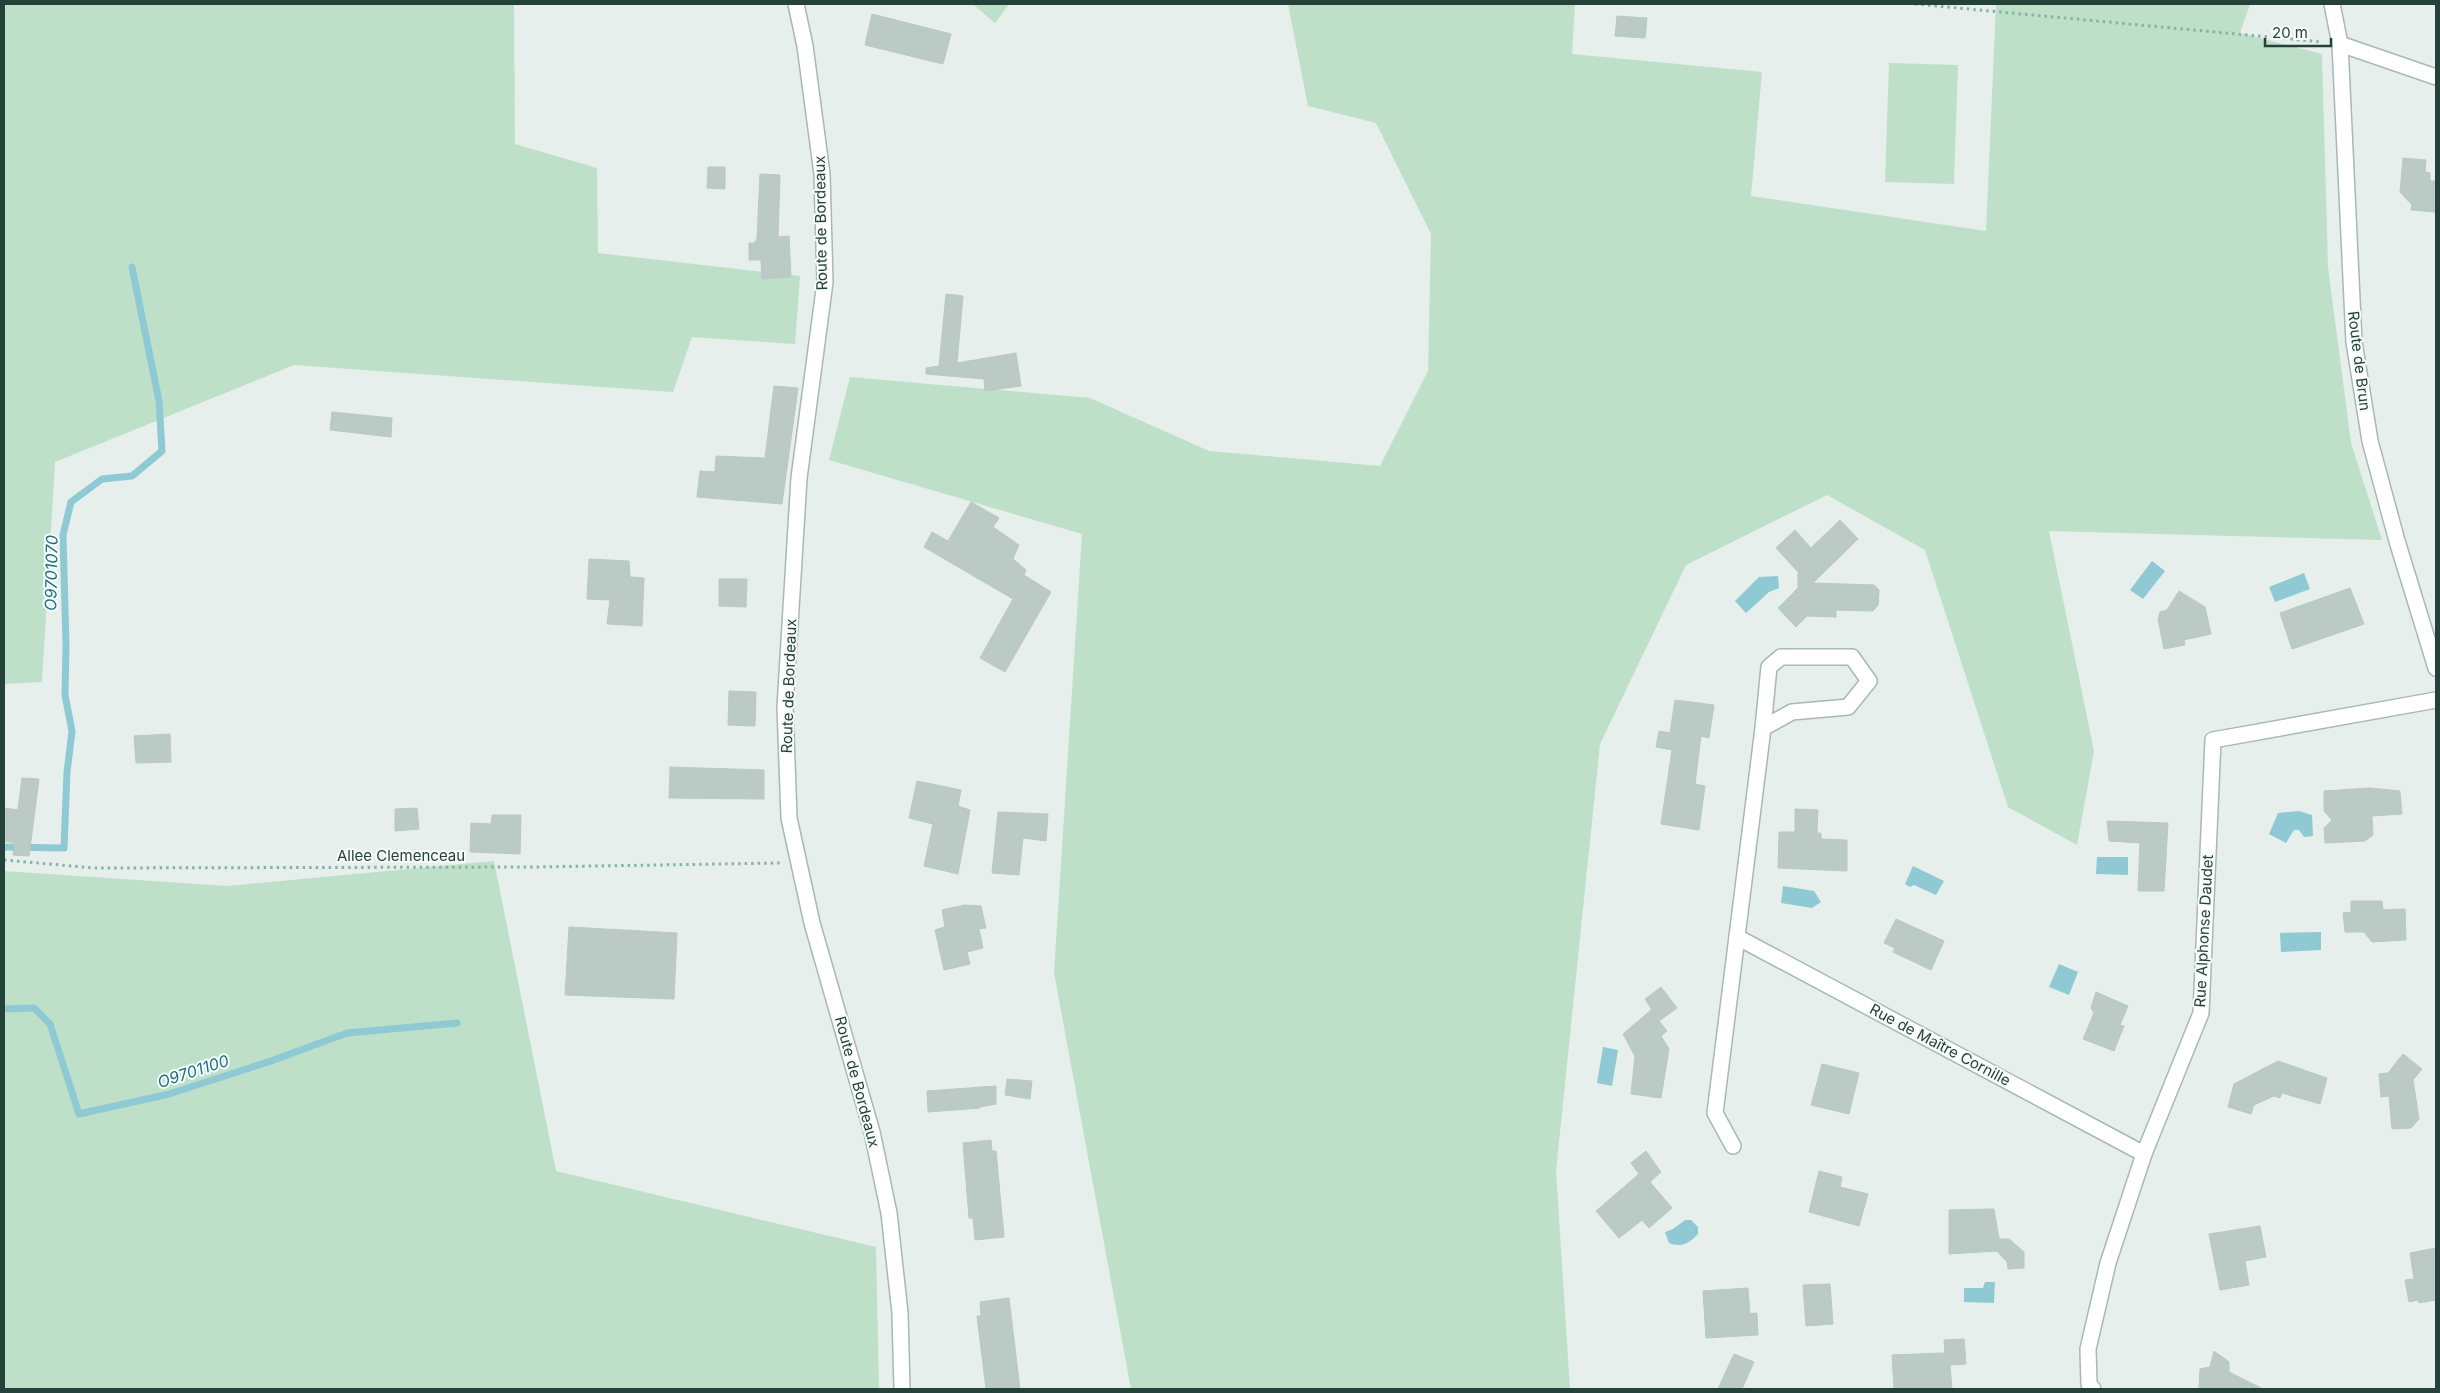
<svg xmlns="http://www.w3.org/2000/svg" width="2440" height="1393" font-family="Inter,sans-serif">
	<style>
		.green { fill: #bfe0c8 }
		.water { fill: #8ec9d4 }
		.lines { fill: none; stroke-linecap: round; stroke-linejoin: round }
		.stream { stroke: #8ec9d4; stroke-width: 7 }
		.building { fill: #bbcac4; stroke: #b8c9c2 }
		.minor-casing { stroke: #a8b8b2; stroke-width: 18 }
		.tertiary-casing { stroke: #a8b8b2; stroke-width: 18 }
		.path { stroke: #86b3a5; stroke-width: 3; stroke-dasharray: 2.5 4; stroke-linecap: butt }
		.minor { stroke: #fff; stroke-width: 15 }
		.tertiary { stroke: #fff; stroke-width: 15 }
		.labels { text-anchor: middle; stroke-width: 4; stroke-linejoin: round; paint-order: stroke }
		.street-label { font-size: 15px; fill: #24423a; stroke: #f7fbf9 }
		.water-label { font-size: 16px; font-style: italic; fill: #1c6f80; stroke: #f7fbf9 }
	</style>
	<rect width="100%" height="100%" fill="#e6efeb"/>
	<g class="green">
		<path d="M4 4H514L515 144 597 168 598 253 800 276 795 344 692 337 673 392 294 365 55 462 42 682 4 684Z"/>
		<path d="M973 4H1009L995 23Z"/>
		<path d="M1288 4H1575L1572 54 1762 72 1751 196 1986 231 1996 4H2250L2240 33 2322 54 2328 267 2351 443 2382 540 2049 531 2094 751 2077 845 2008 807 1925 550 1827 495 1686 565 1600 744 1556 1171 1570 1389H1131L1054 973 1082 534 829 460 850 377 1090 398 1209 451 1380 466 1428 371 1431 234 1376 123 1308 106Z"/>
		<path d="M1889 63 1958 65 1954 184 1885 182Z"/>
		<path d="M494 861 556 1171 876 1247 879 1389H4V871L227 886Z"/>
	</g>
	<g class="water">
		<path d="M2152 561 2165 571 2143 599 2130 590Z"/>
		<path d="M2304 573 2310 589 2275 602 2269 587Z"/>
		<path d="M1778 576 1779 588 1769 592 1746 613 1735 601 1759 577Z"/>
		<path d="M2299 811 2312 815 2313 836 2304 837 2299 830H2294L2286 843 2269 834 2278 813Z"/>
		<path d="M2097 857H2128V875L2096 874Z"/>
		<path d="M1913 866 1944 881 1936 895 1914 885 1910 887 1905 884Z"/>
		<path d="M1783 886 1814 891 1821 902 1812 908 1781 903Z"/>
		<path d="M2321 932V950L2281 952 2280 933Z"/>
		<path d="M2059 964 2078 972 2069 995 2049 987Z"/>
		<path d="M1603 1047 1618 1050 1612 1086 1597 1083Z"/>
		<path d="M1685 1220H1691L1698 1227V1234C1690 1243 1681 1248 1669 1243L1665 1232 1673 1229Z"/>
		<path d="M1985 1282H1995L1994 1303 1964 1302V1288H1983Z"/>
	</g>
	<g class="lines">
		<g class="stream">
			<path d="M4 847 64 848 67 772 72 731 65 695 66 645 63 535 71 502 102 479 132 476 162 451 159 401 132 267"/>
			<path d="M4 1009 34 1008 50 1024 79 1114 169 1094 271 1061 347 1033 457 1023"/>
		</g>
	</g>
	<g class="building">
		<path d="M872 14 951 34 943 64 865 45Z"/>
		<path d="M1617 16 1647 18 1645 38 1615 36Z"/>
		<path d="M2403 158 2426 160 2425 172 2430 173V181H2436V212L2411 210 2412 205 2400 192Z"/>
		<path d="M708 167H725V189L707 188Z"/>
		<path d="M760 174 780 175 778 237 789 236 791 277 762 279 761 260H749V243H755L757 238Z"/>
		<path d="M946 294 963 296 957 363 1016 353 1021 386 985 391 984 379 926 374V368L939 366Z"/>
		<path d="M774 386 798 388 782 504 697 497 700 471 715 472 716 456 765 458Z"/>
		<path d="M332 412 392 418 391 437 330 430Z"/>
		<path d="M971 502 999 518 993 527 1019 545 1013 559 1026 570 1024 575 1051 592 1005 672 980 658 1013 599 924 547 932 532 948 541Z"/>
		<path d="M1840 520 1858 539 1813 583 1874 585 1879 590 1878 605 1873 611 1836 610V617L1807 616 1796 627 1778 608 1798 588V572L1776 548 1795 530 1811 548Z"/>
		<path d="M589 559 629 561 630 577 644 578 642 626 607 624 610 600 587 599Z"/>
		<path d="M719 579H747L746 607 719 606Z"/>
		<path d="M2350 588 2364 624 2292 649 2280 613Z"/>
		<path d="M2179 591 2205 607 2211 634 2184 640 2185 645 2164 649 2158 619 2160 612 2167 610Z"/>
		<path d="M729 691 756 692 755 726 728 725Z"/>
		<path d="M1675 700 1714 705 1709 738 1701 736 1695 784 1705 786 1699 830 1661 824 1672 750 1656 747 1659 731 1670 733Z"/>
		<path d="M170 734 171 762 136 763 134 736Z"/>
		<path d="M670 767 764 770V799L669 798Z"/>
		<path d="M22 778 39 779 29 856 13 855 15 843 4 841V808L18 810Z"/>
		<path d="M917 781 961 790 958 806 970 810 958 874 924 866 933 824 909 818Z"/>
		<path d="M2370 788 2400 791 2402 814 2372 816 2373 835 2365 841 2325 843 2324 828 2332 820 2324 811V791Z"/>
		<path d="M417 808 419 829 395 831V809Z"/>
		<path d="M1795 809 1818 810 1817 833H1821V839L1847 840V871L1778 868 1779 832H1795Z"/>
		<path d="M998 812 1048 814 1046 841 1023 838 1019 875 992 873Z"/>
		<path d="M492 815H521L520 854 470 852 471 823 491 824Z"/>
		<path d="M2107 821 2168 823 2164 891H2138L2140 843 2109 841Z"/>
		<path d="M2351 901H2382L2383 910 2405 909 2406 940 2372 942 2364 932H2345L2343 913 2351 912Z"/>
		<path d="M964 905 981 906 986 928 979 929 983 948 967 952 970 964 944 970 935 930 945 927 942 910Z"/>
		<path d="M1896 919 1944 941 1931 970 1893 952 1895 948 1884 943Z"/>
		<path d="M569 927 677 933 674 999 565 995Z"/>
		<path d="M1661 987 1677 1008 1659 1021 1667 1031 1661 1036 1669 1049 1661 1098 1631 1094 1635 1056 1623 1034 1651 1010 1655 1015 1645 999Z"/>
		<path d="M2096 992 2128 1006 2120 1025 2124 1026 2114 1051 2083 1039 2094 1013 2091 1008Z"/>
		<path d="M2403 1054 2422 1069 2413 1080 2419 1119 2411 1128 2392 1129 2389 1096 2381 1097 2379 1074 2388 1073Z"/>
		<path d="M2278 1061 2327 1078 2320 1104 2282 1093 2280 1098 2274 1096 2254 1105 2251 1114 2228 1107 2234 1084Z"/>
		<path d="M1822 1064 1859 1073 1849 1114 1811 1105Z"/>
		<path d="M1007 1079 1032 1081 1030 1099 1005 1095Z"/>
		<path d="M996 1086V1104L979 1107 980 1108 928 1112 927 1091Z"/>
		<path d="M991 1140 992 1151H996L1004 1237 975 1240 973 1218H969L963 1143Z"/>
		<path d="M1646 1151 1661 1172 1650 1182 1672 1208 1649 1228 1642 1220 1619 1238 1596 1211 1639 1174 1631 1163Z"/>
		<path d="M1819 1171 1842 1177 1840 1187 1868 1194 1859 1226 1809 1212Z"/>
		<path d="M1994 1209 1999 1239H2009L2024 1252V1268L2008 1269 2007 1262 1997 1251 1949 1254V1210Z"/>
		<path d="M2260 1226 2266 1257 2245 1261 2249 1285 2220 1290 2209 1234Z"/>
		<path d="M2436 1248V1300L2419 1303 2418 1300 2409 1302 2405 1280 2414 1279 2410 1253Z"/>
		<path d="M1830 1284 1833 1324 1806 1326 1803 1285Z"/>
		<path d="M1748 1288 1750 1314 1757 1313 1758 1335 1706 1338 1703 1291Z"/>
		<path d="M1009 1298 1020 1389H986L977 1316H981L980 1302Z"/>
		<path d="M1964 1339 1966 1364 1950 1365 1952 1389H1894L1892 1355 1945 1353 1944 1340Z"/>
		<path d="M2214 1351 2229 1362V1372L2263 1389H2199L2200 1369 2210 1367Z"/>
		<path d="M1734 1354 1754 1362 1742 1389H1718Z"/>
	</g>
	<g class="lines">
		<defs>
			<g id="minor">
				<path d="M2332 4 2340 44 2354 342 2370 441 2397 541 2436 668"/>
				<path d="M2340 44 2436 77"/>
				<path d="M1737 937 2144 1154"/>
				<path d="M1733 1146 1715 1113 1763 728 1792 712 1848 707 1869 681 1852 657H1781L1769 667 1763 728"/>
				<path d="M2093 1389 2089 1384 2088 1349 2108 1263 2144 1154 2201 1013 2213 740 2436 700"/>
			</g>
			<path id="tertiary" d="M796 4 805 46 822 174 825 282 799 478 785 707 789 818 812 923 872 1132 889 1213 900 1313 902 1389"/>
		</defs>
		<use href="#minor" class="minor-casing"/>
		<use href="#tertiary" class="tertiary-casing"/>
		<g class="path">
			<path d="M1915 4 2322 42"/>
			<path d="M4 860 94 868 535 867 780 863"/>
		</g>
		<use href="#minor" class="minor"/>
		<use href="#tertiary" class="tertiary"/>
	</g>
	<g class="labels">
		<g class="street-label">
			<text transform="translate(821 223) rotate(-91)" y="5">Route de Bordeaux</text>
			<text transform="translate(2359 361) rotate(83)" y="5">Route de Brun</text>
			<text transform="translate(789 686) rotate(-88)" y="5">Route de Bordeaux</text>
			<text x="401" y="861">Allee Clemenceau</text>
			<text transform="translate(2204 931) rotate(-87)" y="5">Rue Alphonse Daudet</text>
			<text transform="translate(1940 1045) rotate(28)" y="5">Rue de Maître Cornille</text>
			<text transform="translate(857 1082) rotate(75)" y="5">Route de Bordeaux</text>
		</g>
		<g class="water-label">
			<text transform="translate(51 573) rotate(-89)" y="6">O9701070</text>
			<text transform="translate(193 1071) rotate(-18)" y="6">O9701100</text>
		</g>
	</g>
	<rect width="2440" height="1393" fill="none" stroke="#24423a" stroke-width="10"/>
	<path d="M2265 38v8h66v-8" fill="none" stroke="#24423a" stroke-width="2.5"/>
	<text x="2272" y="38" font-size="15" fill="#24423a" stroke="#f7fbf9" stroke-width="4" paint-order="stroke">20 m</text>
</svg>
